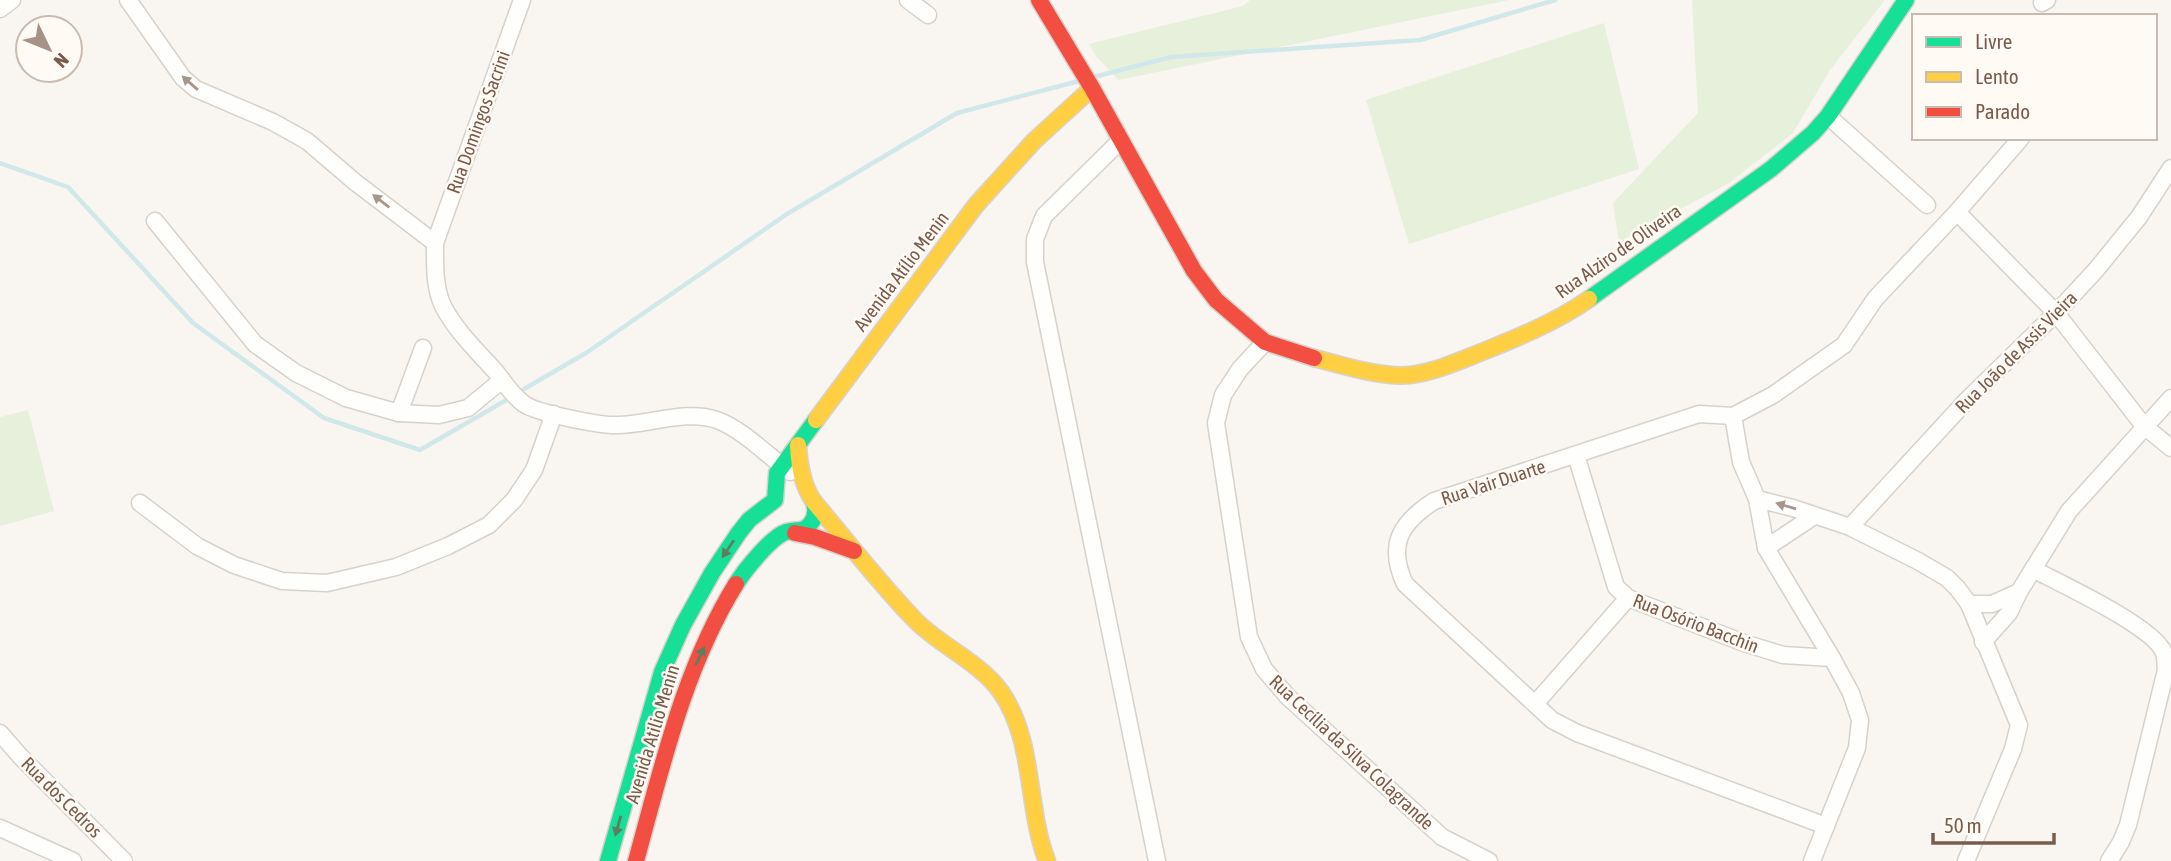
<svg xmlns="http://www.w3.org/2000/svg" width="2171" height="861" font-family="'Asap Condensed',sans-serif">
	<style>
		.green { fill: #e7f0db }
		.lines { fill: none; stroke-linecap: round; stroke-linejoin: round }
		.stream { stroke: #d0e8ea; stroke-width: 4.5 }
		.street-casing { stroke: #d7d1cb; stroke-width: 19 }
		.fast-casing { stroke: #d9d2cb; stroke-width: 19 }
		.slow-casing { stroke: #d9d2cb; stroke-width: 19 }
		.jam-casing { stroke: #d9d2cb; stroke-width: 19 }
		.street { stroke: #fefefd; stroke-width: 16 }
		.fast { stroke: #16e098; stroke-width: 16 }
		.slow { stroke: #ffcf43; stroke-width: 16 }
		.jam { stroke: #f24e42; stroke-width: 16 }
		.oneway { fill: #a8958b }
		.oneway2 { fill: #617d60 }
		.labels { text-anchor: middle; stroke-width: 5; stroke-linejoin: round; paint-order: stroke }
		.street-label { font-size: 19px; fill: #7a5c4d; stroke: #fffaf3 }
	</style>
	<rect width="100%" height="100%" fill="#f9f5f0"/>
	<g class="green">
		<path d="M1250 0H1509L1118 80 1096 56 1089 44 1243 6Z"/>
		<path d="M1692 0H1885L1830 70 1793 133 1729 183 1619 242 1613 203 1698 113Z"/>
		<path d="M1604 23 1639 169 1409 244 1366 100Z"/>
		<path d="M28 410 54 511 0 526V417Z"/>
	</g>
	<g class="lines">
		<g class="stream">
			<path d="M1094 77 1171 57 1420 40 1555 0"/>
			<path d="M0 163 68 187 193 323 324 418 420 450 508 399"/>
			<path d="M524 389 586 353 787 214 957 113 1079 81"/>
		</g>
		<defs>
			<g id="street">
				<path d="M128 0 183 78 196 89 273 122 307 141 355 182 435 243"/>
				<path d="M522 0 435 243C435 264 434 287 443 306 455 330 478 352 496 372 504 383 513 396 524 404 537 413 601 426 617 425 649 425 686 409 717 420 742 429 768 456 790 472"/>
				<path d="M908 0 928 15"/>
				<path d="M2042 3 2047 0"/>
				<path d="M0 9 12 0"/>
				<path d="M1828 116 1927 205"/>
				<path d="M1120 141 1044 216 1035 239V262L1157 861"/>
				<path d="M1957 212 2056 313 2144 426 2171 448"/>
				<path d="M155 221 255 344 296 373 346 398 399 413 439 415 468 408 502 380"/>
				<path d="M1265 342 1240 369 1223 395 1216 423 1249 637 1264 669 1288 697 1442 837 1489 861"/>
				<path d="M399 413 423 348"/>
				<path d="M1733 416 1741 462 1757 499 1766 548 1832 658 1851 693 1860 720 1857 748 1812 861"/>
				<path d="M1576 455 1616 587 1628 598 1744 643 1783 655 1832 658"/>
				<path d="M1757 499 1793 508 1850 527 1918 561 1947 578 1958 589 1969 604 2019 725 2013 749 1966 861"/>
				<path d="M140 503 197 546 234 565 282 581 327 583 396 567 448 546 489 525 514 500 534 470 554 414"/>
				<path d="M1850 527 1967 400 2056 313 2096 270 2139 217 2171 168"/>
				<path d="M1766 548 1814 516"/>
				<path d="M2033 569C2061 584 2155 627 2164 653 2166 658 2165 665 2166 670L2128 825 2121 842 2109 861"/>
				<path d="M1969 604H1992L2019 592"/>
				<path d="M1983 642 2009 613 2019 592 2069 511 2171 398"/>
				<path d="M1535 704 1628 598"/>
				<path d="M0 733 20 756 124 861"/>
				<path d="M1826 826 1577 733 1552 720 1405 584C1387 545 1400 523 1434 501L1699 414 1733 416 1773 395 1844 345 1875 299 1957 212 2021 138"/>
				<path d="M0 828 73 861"/>
			</g>
			<g id="fast">
				<path d="M1589 299 1771 169 1813 133 1828 116 1906 0"/>
				<path d="M736 584C744 571 771 537 786 532 796 529 804 533 811 523 816 517 816 510 814 502"/>
				<path d="M608 861 662 672 683 625 712 573 738 534 749 520 775 500 777 473 816 420"/>
			</g>
			<g id="slow">
				<path d="M1314 358C1342 365 1381 378 1410 375 1435 372 1459 361 1482 352 1519 337 1556 322 1589 299"/>
				<path d="M816 420 976 205 1034 141 1092 88"/>
				<path d="M798 445C799 465 802 485 814 502 847 541 879 583 915 620 939 645 981 663 1001 692 1035 741 1026 807 1047 861"/>
			</g>
			<g id="jam">
				<path d="M1039 0 1092 88 1194 271 1216 300 1265 342 1314 358"/>
				<path d="M795 533 815 537 854 551"/>
				<path d="M636 861C662 767 684 668 736 584"/>
			</g>
		</defs>
		<use href="#street" class="street-casing"/>
		<use href="#fast" class="fast-casing"/>
		<use href="#slow" class="slow-casing"/>
		<use href="#jam" class="jam-casing"/>
		<use href="#street" class="street"/>
		<use href="#fast" class="fast"/>
		<use href="#slow" class="slow"/>
		<use href="#jam" class="jam"/>
	</g>
	<defs><path id="oneway-solid" d="M-6-.8H1V-3.2L6.5 0L1 3.2V.8H-6Z" transform="scale(1.75)"/></defs>
	<g class="oneway">
		<use href="#oneway-solid" transform="translate(190 83) rotate(-139)"/>
		<use href="#oneway-solid" transform="translate(381 201) rotate(-142)"/>
		<use href="#oneway-solid" transform="translate(1786 506) rotate(-164)"/>
	</g>
	<g class="oneway2">
		<use href="#oneway-solid" transform="translate(728 549) rotate(124)"/>
		<use href="#oneway-solid" transform="translate(700 656) rotate(-65)"/>
		<use href="#oneway-solid" transform="translate(618 826) rotate(106)"/>
	</g>
	<g class="labels">
		<g class="street-label">
			<text transform="translate(478 122) rotate(-70)" y="7">Rua Domingos Sacrini</text>
			<text transform="translate(1618 251) rotate(-35)" y="7">Rua Alziro de Oliveira</text>
			<text transform="translate(901 271) rotate(-53)" y="7">Avenida Atílio Menin</text>
			<text transform="translate(2016 352) rotate(-45)" y="7">Rua João de Assis Vieira</text>
			<text transform="translate(1493 482) rotate(-18)" y="7">Rua Vair Duarte</text>
			<text transform="translate(1696 623) rotate(21)" y="7">Rua Osório Bacchin</text>
			<text transform="translate(652 734) rotate(-73)" y="7">Avenida Atilio Menin</text>
			<text transform="translate(1352 752) rotate(43)" y="7">Rua Cecília da Silva Colagrande</text>
			<text transform="translate(62 797) rotate(45)" y="7">Rua dos Cedros</text>
		</g>
	</g>
	<rect x="1912" y="14" width="245" height="126" fill="#fffaf3" stroke="#cabbb1" stroke-width="2"/>
	<rect x="1926" y="37" width="35" height="10" fill="#16e098" stroke="#cabbb1" stroke-width="2"/>
	<text x="1975" y="49" font-size="21" fill="#7a5c4d">Livre</text>
	<rect x="1926" y="72" width="35" height="10" fill="#ffcf43" stroke="#cabbb1" stroke-width="2"/>
	<text x="1975" y="84" font-size="21" fill="#7a5c4d">Lento</text>
	<rect x="1926" y="107" width="35" height="10" fill="#f24e42" stroke="#cabbb1" stroke-width="2"/>
	<text x="1975" y="119" font-size="21" fill="#7a5c4d">Parado</text>
	<g transform="translate(49 49) rotate(133)"><circle r="33" fill="#fffaf3" stroke="#cabbb1" stroke-width="2"/>
	<path d="M0-5L12 26L0 18L-12 26Z" fill="#a69286"/>
	<text y="-10" font-size="19" font-weight="bold" text-anchor="middle" fill="#7a5c4d">N</text>
	</g>
	<path d="M1933 833v10h121v-10" fill="none" stroke="#7a5c4d" stroke-width="3.5"/>
	<text x="1944" y="833" font-size="21" fill="#7a5c4d" stroke="#fffaf3" stroke-width="5" paint-order="stroke">50 m</text>
</svg>
